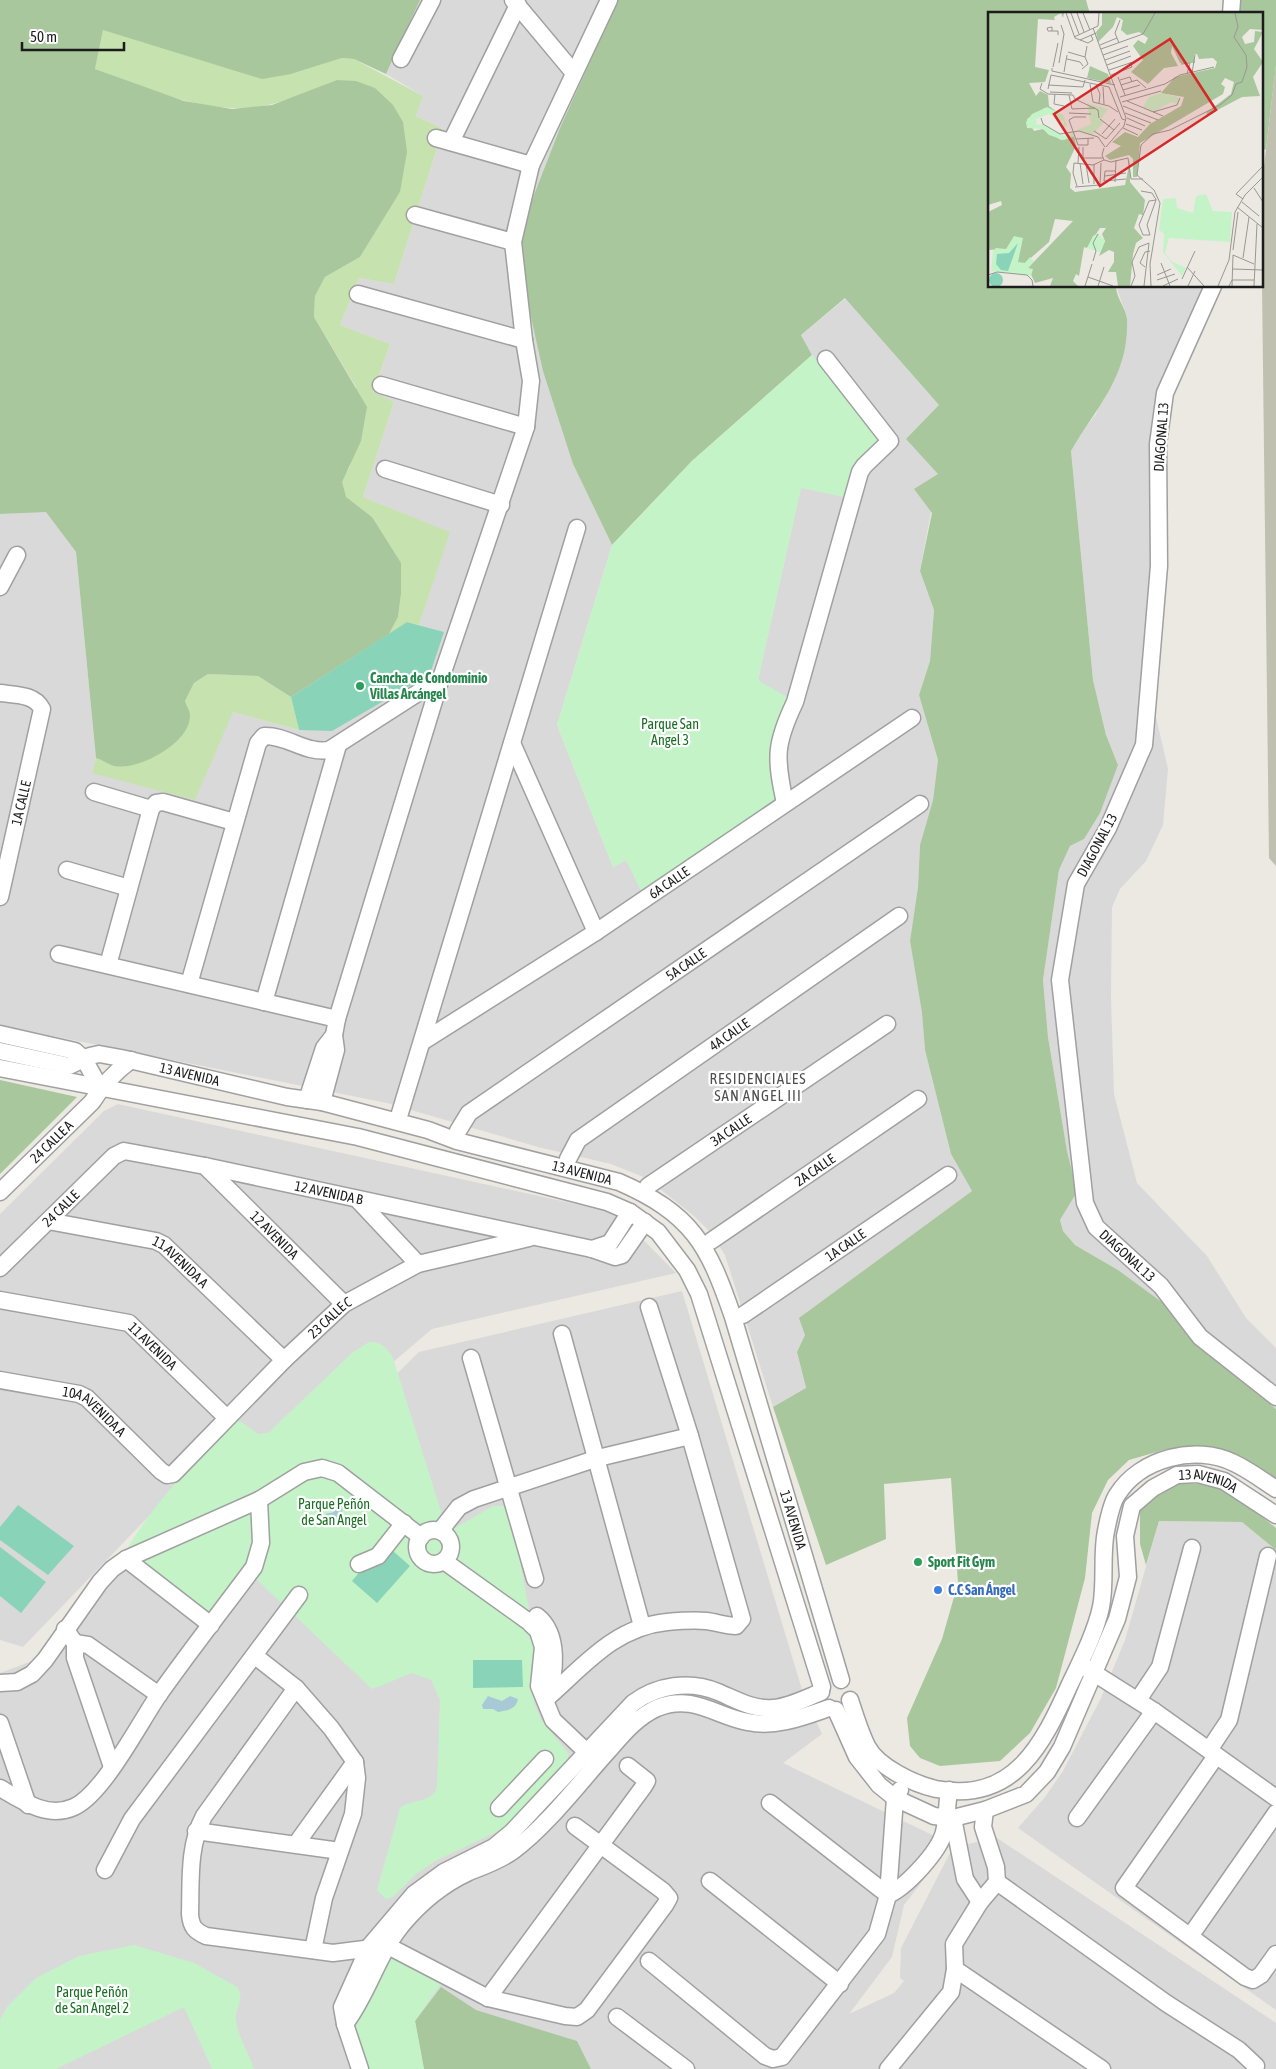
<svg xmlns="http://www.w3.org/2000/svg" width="1276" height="2069" font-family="'Asap Condensed',sans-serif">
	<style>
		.residential { fill: #dad9d9 }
		.construction { fill: #bfc0af }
		.grass { fill: #c6e2ae }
		.forest { fill: #a8c79c }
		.park { fill: #c4f3c8 }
		.pitch { fill: #89d4b8 }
		.water { fill: #a8cad6 }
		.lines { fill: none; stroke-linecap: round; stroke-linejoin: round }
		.minor-casing { stroke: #a0a0a0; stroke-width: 19 }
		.minor { stroke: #fff; stroke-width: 16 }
		.leisure-dot { fill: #2e9e5b; stroke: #fff; stroke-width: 2 }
		.shop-dot { fill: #3f7fe0; stroke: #fff; stroke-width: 2 }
		.labels { text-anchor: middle; stroke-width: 4.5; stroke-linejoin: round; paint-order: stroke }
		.street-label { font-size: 14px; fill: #1c1c1c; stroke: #fff }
		.leisure-label { font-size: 14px; font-weight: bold; fill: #27864d; stroke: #fff; text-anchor: start }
		.park-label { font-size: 14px; fill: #176e20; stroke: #fff }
		.shop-label { font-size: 14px; font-weight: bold; fill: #366cbe; stroke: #fff; text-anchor: start }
		.neighbourhood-label { font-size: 15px; letter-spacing: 1px; fill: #4f4f4f; stroke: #fff }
		.inset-road { fill: none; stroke: #999793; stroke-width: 1 }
		.view { fill: #d62828; fill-opacity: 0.15; stroke: #d62828; stroke-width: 2.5 }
		.inset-edge { fill: none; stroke: #1c1c1c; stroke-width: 2.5 }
	</style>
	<rect width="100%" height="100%" fill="#ece9e3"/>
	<g class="residential">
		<path d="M420 0H618L560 128 532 200 573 464 612 545 557 725 613 867 773 782 771 765 789 698 765 686 759 681V675L801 487 882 442 812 355 801 335 846 298 939 405 938 474 920 571 934 610 930 661 919 695 938 760 933 800 920 845 918 887 910 941 922 1013 925 1050 951 1154 972 1191 800 1318 805 1335 797 1352 806 1389 773 1407 725 1255 711 1233 694 1216 646 1178 611 1164 538 1147 387 1103 13 1028 7 1046 0 1044V514L46 511 76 552 96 758 92 773 233 712 299 730 443 632 419 625 449 532 363 497 394 402 373 393 390 344 340 325 359 278 394 284 443 129 416 116 423 96 386 74Z"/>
		<path d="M1116 286H1210L1174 390 1164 431 1163 528 1150 691 1168 769 1163 825 1146 861 1120 889 1112 907 1111 996 1114 1094 1137 1183 1207 1256 1246 1318 1276 1348V1409L1197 1346 1162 1303 1118 1270 1075 1245 1063 1231 1060 1220 1077 1192 1067 1151 1048 1037 1043 980 1059 870 1070 846 1084 839 1118 765 1106 735 1093 680 1071 451 1082 432 1096 414 1127 317Z"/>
		<path d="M118 1104 617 1213 676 1273 432 1329 271 1466 150 1515 23 1647 0 1640V1214L104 1111Z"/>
		<path d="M682 1291 803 1693 822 1734 783 1763 951 1844 904 1905 892 1957 849 2014 894 1993 904 1981 900 1978 901 1948 953 1847 997 1838 1276 2023V2069H591L576 2041 533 2069H0V1673L40 1658 55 1630 121 1553 308 1461 419 1352Z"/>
		<path d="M1159 1521 1242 1522 1276 1550V2010L1018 1828 1045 1797 1063 1771 1101 1698 1125 1640Z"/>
	</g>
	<path class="construction" d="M1276 65V866L1269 858 1262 286V183Z"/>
	<g class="grass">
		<path d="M103 29 203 60 291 74 342 58 354 59 423 96 416 116 443 129 394 284 359 278 340 325 390 344 373 392 394 402 363 497 450 532 419 625 407 622 389 634 398 617 401 594 372 517 345 497 341 482 350 466 356 387 314 317 315 296 325 277 360 257 400 192 337 80C316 88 294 99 272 104 212 119 150 89 95 69Z"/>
		<path d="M208 674 258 676 291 697 299 730 233 712 195 800 92 773 96 758 115 766 190 715 185 701 194 683Z"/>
	</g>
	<g class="forest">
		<path d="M0 0H420L386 74 354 59 342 58 291 74 262 79 103 30 95 69 184 101 232 109 272 105 337 80 356 81 375 88 393 105 403 122 407 152 400 192 360 257 325 277 315 296 314 317 367 407 361 441 342 482 346 497 372 517 401 563V594L398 617 389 634 291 697 258 676 208 674 194 683 185 701C186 705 190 711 190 715 191 743 138 771 114 766 108 764 102 760 96 758L76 552 46 512 0 514Z"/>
		<path d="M618 0H1086L1090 14H990V286H1116C1116 298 1126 308 1127 319 1129 377 1097 405 1071 451L1093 680 1106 735 1118 765 1100 813 1084 839 1070 846 1059 870 1043 980 1048 1037 1067 1151 1077 1192 1060 1220 1063 1231 1075 1245 1118 1270 1163 1303 1197 1346 1276 1409V1481L1233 1458 1204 1447 1167 1449 1129 1460 1108 1480 1092 1513 1085 1578 1056 1688 1030 1733 1000 1761 940 1766 920 1758 910 1746 907 1718 942 1639 958 1583 951 1478 884 1484 886 1539 826 1565 773 1407 806 1388 797 1352 805 1335 799 1318 972 1191 951 1154 925 1050 922 1013 910 941 918 887 920 845 933 800 938 760 919 695 930 661 934 610 920 571 932 513 914 489 938 474 906 439 939 405 845 298 801 335 812 355 692 461 612 545 573 464 543 371 525 290 521 246 532 200 560 128Z"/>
		<path d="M1227 0H1276V65L1266 149 1262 151V14H1226Z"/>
		<path d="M0 1080 77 1097 0 1174Z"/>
		<path d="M1168 1484H1202L1230 1491 1276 1528V1550L1242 1522 1159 1521 1146 1565 1140 1544V1507Z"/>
		<path d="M441 1987 476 2010 577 2041 591 2069H424L415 2021Z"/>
	</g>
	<g class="park">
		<path d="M812 355 883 442 849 498 801 488 759 675V681L789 698 771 765C771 778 776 789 775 803L641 891 626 860 613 867 557 725 612 545 692 461Z"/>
		<path d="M369 1342C380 1341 388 1348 393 1358L443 1518 450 1528H455L493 1506H504L513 1525 534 1636V1703L541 1720 569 1754 567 1760 503 1829 437 1860 416 1874 393 1897 386 1899 377 1890 400 1808C411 1799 433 1803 437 1787L440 1700 431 1680 412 1673 372 1689 255 1578 216 1619 126 1554C128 1544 136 1536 141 1527 168 1488 200 1456 234 1422L240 1421 258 1434 268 1433 352 1353Z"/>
		<path d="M134 1945 194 1963 237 1987C246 1999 234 2008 236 2021 238 2036 249 2054 254 2069H212L184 2007 56 2069H0V2020L7 2007 36 1978 79 1956Z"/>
		<path d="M387 1951 441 1984 415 2021 424 2069H368L354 2028V2023Z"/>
	</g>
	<g class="pitch">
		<path d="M407 622 444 632 430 674 332 731 299 730 291 697Z"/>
		<path d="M18 1505 74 1546 48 1575 0 1540V1527Z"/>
		<path d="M384 1543 410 1566 377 1603 352 1581Z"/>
		<path d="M0 1547 46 1582 21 1613 0 1596Z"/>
		<path d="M473 1660H522L523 1687 473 1688Z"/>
	</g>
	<g class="water">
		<path d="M339 1498 345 1501 342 1511 332 1526H324L320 1521C323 1513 327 1514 334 1512Z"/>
		<path d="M488 1696 502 1701 510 1696 518 1699C516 1710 507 1710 498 1712L493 1709H483L482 1705Z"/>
	</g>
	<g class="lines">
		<defs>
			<g id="minor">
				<path d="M513 0 574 73"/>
				<path d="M1231 14 1232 0"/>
				<path d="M401 59 432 0"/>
				<path d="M436 138 531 165"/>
				<path d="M451 142 518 5"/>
				<path d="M415 215 513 242"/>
				<path id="s1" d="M1213 286 1165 393 1158 444 1159 566 1144 745 1108 828 1076 884 1060 980 1085 1203 1096 1227 1161 1286 1200 1337 1276 1397"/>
				<path d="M358 294 524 340"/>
				<path d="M381 385 526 427"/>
				<path d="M385 469 501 505"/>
				<path d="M0 587 17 555"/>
				<path d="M0 693C15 695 35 694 42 709L0 897"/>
				<path d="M512 743 596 932"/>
				<path d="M94 792 151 809"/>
				<path d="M785 803C775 757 775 744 795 702L860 472 864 466 890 441 826 359"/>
				<path d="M67 870 129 888"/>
				<path d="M59 954 337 1019"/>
				<path d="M108 965 151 809 156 803 163 802 234 822"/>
				<path d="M189 984 258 743 264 736C287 735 306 754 329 750L441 678"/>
				<path d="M264 1002 338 745"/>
				<path d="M0 1034 75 1051 84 1059 100 1088"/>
				<path id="s2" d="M422 1042 596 932 912 718"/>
				<path id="s3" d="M0 1051 69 1066 90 1056 99 1054 121 1058 287 1097 322 1102 428 1130 457 1141 619 1182C692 1214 708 1244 733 1317L841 1680"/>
				<path d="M0 1068 358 1137 607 1202 630 1212 658 1232 687 1270 699 1294 822 1687"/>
				<path d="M307 1100 324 1048 334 1035"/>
				<path d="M322 1102 336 1050 334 1035 337 1019 441 678 526 427 531 381 524 340 513 242 531 165 609 0"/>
				<path d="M400 1113 577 528"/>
				<path id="s4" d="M458 1131 469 1113 920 804"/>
				<path id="s5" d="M568 1159 578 1140 899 916"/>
				<path id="s6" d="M205 1166 344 1304"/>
				<path id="s7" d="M648 1186 887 1024"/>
				<path id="s8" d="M0 1192 92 1102C103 1084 115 1072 131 1060"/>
				<path d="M357 1199 418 1264"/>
				<path id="s9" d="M48 1221 156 1241 164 1245 284 1360"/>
				<path id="s10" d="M711 1241 918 1099"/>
				<path d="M592 1249 610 1243 630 1212"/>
				<path id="s11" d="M0 1268 114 1156 124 1151 205 1166 592 1249 615 1257 622 1255 645 1222"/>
				<path id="s12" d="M0 1300 129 1323 227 1418"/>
				<path id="s13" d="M743 1315 948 1175"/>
				<path d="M562 1334 642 1626"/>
				<path d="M471 1358 535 1579"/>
				<path id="s14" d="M0 1380 79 1394 87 1398 161 1471 167 1475 173 1474 284 1360 344 1304 418 1264 529 1238"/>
				<circle cx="434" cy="1547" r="17"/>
				<path d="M440 1531 459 1507 474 1499 598 1458 690 1436"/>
				<path d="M126 1559 211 1625"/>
				<path d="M444 1561 529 1622 538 1631 543 1647 539 1686 553 1720 593 1758"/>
				<path d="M359 1564 378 1556 404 1523"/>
				<path d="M537 1616C560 1634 556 1675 546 1699"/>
				<path d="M65 1629 75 1643V1658L112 1767"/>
				<path d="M75 1643 88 1645 159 1695"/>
				<path d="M255 1656 296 1688 331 1728 355 1762 357 1778 353 1814 324 1898 313 1950"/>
				<path d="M1086 1668 1154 1711 1276 1798"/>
				<path d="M0 1683 17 1682 32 1674 45 1660 100 1582 112 1569 126 1559 259 1500 304 1472 322 1468 338 1473 421 1537"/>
				<path d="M296 1688 204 1816C188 1846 191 1881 190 1914 191 1927 195 1931 206 1936L333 1953 388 1946 488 1998 565 2016 577 2017 587 2010 665 1905 669 1898 663 1891 575 1826"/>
				<path d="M546 1699C583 1667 614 1627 667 1622 679 1621 694 1620 706 1621 716 1622 725 1626 736 1626L742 1619 690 1436 649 1307"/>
				<path d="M850 1700C855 1715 860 1732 867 1746 878 1767 914 1784 936 1789 1014 1804 1043 1744 1070 1684 1081 1661 1096 1631 1101 1607 1106 1582 1101 1555 1106 1531 1108 1521 1111 1504 1117 1495 1140 1458 1196 1444 1234 1463 1249 1470 1262 1480 1276 1489"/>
				<path d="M1138 1700 1160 1667 1192 1548"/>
				<path id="s15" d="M836 1710 857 1757 879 1785 895 1798 934 1816 953 1818 985 1810 1026 1794 1047 1772 1062 1747 1117 1619 1128 1577 1125 1536 1132 1506 1153 1488 1177 1475 1198 1474 1224 1481 1276 1515"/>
				<path d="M0 1723 28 1805"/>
				<path d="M1209 1750 1229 1720 1268 1556"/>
				<path d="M1216 1756 1124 1888 1245 1977 1253 1980 1261 1975 1276 1954"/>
				<path d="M0 1788C22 1801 48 1819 74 1807 103 1794 139 1724 158 1696 189 1652 222 1610 254 1567L261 1543 259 1500"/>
				<path d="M770 1803 888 1895"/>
				<path d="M499 1808 545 1759"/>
				<path d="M953 1818 965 1879 980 1902"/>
				<path d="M1077 1818 1154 1711"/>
				<path d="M196 1831 340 1851"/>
				<path d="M296 1844 355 1762"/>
				<path d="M105 1870 132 1819 299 1595"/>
				<path d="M710 1881 840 1984"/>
				<path d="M997 1882 1166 2003 1239 2050 1256 2066 1255 2069"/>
				<path d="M888 1895C906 1887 939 1852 944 1832 947 1819 947 1804 949 1790"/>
				<path d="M1191 1935 1276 1813"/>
				<path d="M649 1961 765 2056 773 2059 782 2057 877 1934 888 1895 895 1798 900 1790"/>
				<path d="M955 1969 1102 2069"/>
				<path d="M488 1998 644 1786 647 1781 628 1766"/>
				<path d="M617 2017 686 2069"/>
				<path d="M345 2024C368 1994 377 1956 401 1926 419 1904 443 1884 469 1872 484 1866 499 1861 513 1851 547 1826 580 1782 609 1750 623 1734 637 1717 657 1708 693 1693 717 1717 748 1722 775 1728 803 1717 829 1708"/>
				<path d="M360 2069 345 2024 342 2007 369 1947 414 1894 444 1872 494 1847 512 1832 633 1703C657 1685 690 1680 718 1692 735 1699 753 1710 773 1708 789 1707 806 1698 821 1692"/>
				<path d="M888 2069 951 1992 955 1969 954 1944 980 1902 997 1882 996 1867 983 1827 985 1810"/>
			</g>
		</defs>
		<use href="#minor" class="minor-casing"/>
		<use href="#minor" class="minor"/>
	</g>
	<g class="leisure-dot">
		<circle cx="360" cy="686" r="5"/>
		<circle cx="918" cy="1562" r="5"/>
	</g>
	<circle class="shop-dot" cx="938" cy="1590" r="5"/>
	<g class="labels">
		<g class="street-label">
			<text transform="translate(1161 437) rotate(-86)" y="5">DIAGONAL 13</text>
			<text transform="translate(21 803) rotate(-77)" y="5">1A CALLE</text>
			<text transform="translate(1097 845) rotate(-62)" y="5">DIAGONAL 13</text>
			<text dy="5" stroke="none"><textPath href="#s2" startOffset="294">6A CALLE</textPath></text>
			<text dy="5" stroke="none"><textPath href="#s4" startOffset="284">5A CALLE</textPath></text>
			<text dy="5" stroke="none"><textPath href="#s5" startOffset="206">4A CALLE</textPath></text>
			<text dy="5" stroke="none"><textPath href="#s3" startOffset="196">13 AVENIDA</textPath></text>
			<text dy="5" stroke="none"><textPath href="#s7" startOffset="100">3A CALLE</textPath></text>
			<text dy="5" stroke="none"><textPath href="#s8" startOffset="72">24 CALLE A</textPath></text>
			<text dy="5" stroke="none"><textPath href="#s10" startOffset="126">2A CALLE</textPath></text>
			<text dy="5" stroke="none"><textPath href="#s3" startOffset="601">13 AVENIDA</textPath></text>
			<text dy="5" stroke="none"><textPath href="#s11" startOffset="380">12 AVENIDA B</textPath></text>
			<text dy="5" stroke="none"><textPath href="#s11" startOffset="85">24 CALLE</textPath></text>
			<text dy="5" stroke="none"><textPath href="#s6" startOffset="98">12 AVENIDA</textPath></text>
			<text dy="5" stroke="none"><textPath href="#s13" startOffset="124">1A CALLE</textPath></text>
			<text dy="5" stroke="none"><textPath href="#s1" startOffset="1016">DIAGONAL 13</textPath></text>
			<text dy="5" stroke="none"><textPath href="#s9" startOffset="142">11 AVENIDA A</textPath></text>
			<text dy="5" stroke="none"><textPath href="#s14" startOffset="428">23 CALLE C</textPath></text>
			<text dy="5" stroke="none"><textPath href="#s12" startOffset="164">11 AVENIDA</textPath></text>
			<text dy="5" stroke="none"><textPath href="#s14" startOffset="102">10A AVENIDA A</textPath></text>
			<text dy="5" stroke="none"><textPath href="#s15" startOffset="648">13 AVENIDA</textPath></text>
			<text dy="5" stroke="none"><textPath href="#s3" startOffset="1035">13 AVENIDA</textPath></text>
		</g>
		<g class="leisure-label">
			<text x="370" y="683">Cancha de Condominio<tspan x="370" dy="16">Villas Arcángel</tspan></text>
			<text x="928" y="1567">Sport Fit Gym</text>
		</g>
		<g class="park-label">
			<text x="670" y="729">Parque San<tspan x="670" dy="16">Angel 3</tspan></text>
			<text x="334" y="1509">Parque Peñón<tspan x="334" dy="16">de San Angel</tspan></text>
			<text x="92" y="1997">Parque Peñón<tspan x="92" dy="16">de San Angel 2</tspan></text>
		</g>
		<g class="shop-label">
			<text x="948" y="1595">C.C San Ángel</text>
		</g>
		<g class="neighbourhood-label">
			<text x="758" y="1084">RESIDENCIALES<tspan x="758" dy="17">SAN ANGEL III</tspan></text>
		</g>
	</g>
	<g transform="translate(988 12)">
		<rect width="275" height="275" fill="#ece9e3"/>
		<path d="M0 1H76L75 6 73 1 66 5 67 8 50 7 47 55 61 58 57 70 41 71 48 84 52 79 60 83 61 94 69 100 57 96 39 107 46 119 55 117 73 128 86 124 88 134 78 155 83 162 82 176 87 180 137 173 142 148V170L157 188 155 203 151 202 146 216 155 226 148 231 145 242 142 274H130L128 260H120L126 250V240L121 238 111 244 117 229 114 222 118 216H112L99 236 96 235 91 264 88 262 85 269 90 274H62L65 266 47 271 40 256 85 209 67 207 61 230 37 251 30 252V247L18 237 0 238V200L14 193 13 189 0 193ZM114 1H275V18L262 17 254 25 257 32 266 30 267 19 275 20 266 37 275 50 265 65 272 84 254 85 220 103 218 101 243 82 246 70 237 66 233 72 237 75 235 82 152 131 149 165H145V147L141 143 122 148 117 144 133 134 124 130 137 120 150 125 162 112 193 94 196 85 173 81 187 65 227 56 229 50 225 46 211 47 209 42 206 43 207 51H192L184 34 183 41 190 54 176 56 160 72 143 60 155 48 145 34 150 28 157 32 160 26 151 20 139 23 133 18 135 8 129 5 125 15 110 30 108 20 114 13ZM102 54 120 62 123 71 99 66Z" fill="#a8c79c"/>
		<path d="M173 81 191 85 189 92 183 90 165 100 155 95 161 85ZM99 91 120 97 113 107 116 110 104 123 89 118 103 112ZM59 95 75 103 79 113 74 118 76 110 61 102 48 107 49 113 55 112 76 124 87 120V124L76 128 61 123 55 117 39 116 38 110 44 102ZM218 182 225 199 244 200 242 230 181 226 177 241 183 249 198 256 194 264 175 240 176 222 171 218 175 187 188 186 189 196 205 201 208 184ZM110 221 117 229 112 240 99 236 105 224ZM26 224 35 226 30 250 37 251 42 245 46 249 40 256 45 257 43 264 3 259 5 239 8 236 18 237Z" fill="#c4f3c8"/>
		<path d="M30 231 20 259 13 258 8 252 9 242 21 241ZM1 268a7 7 0 1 1 14 0a7 7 0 1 1-14 0Z" fill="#89d4b8"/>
		<path class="inset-road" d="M78 1 87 26 100 31 105 28 103 23M83 1 91 22M89 1 96 20M95 1 102 18M105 16 138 106 136 114 118 135M64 19V15L59 16 60 19H70V23M86 25 110 14 111 1M92 28 108 21M131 31 127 21 132 8M112 33 129 26M113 37 155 22 167 1M80 40 97 45M115 43 140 34M79 47 92 50 95 54M117 48 142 39M71 51 76 22 73 13M193 52 202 51 199 62M119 53 143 44M65 55 70 31M64 56V59L127 73M94 57 100 52 97 45 99 34M121 58 151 48M76 60 79 43M204 61 207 43M123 63 144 55 142 50M130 65 137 83M132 68 142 65 144 70M54 71 52 77 60 82 85 83 87 87M102 72 105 90 121 94 130 100M60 73 95 75 97 68M108 73 112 82 111 91M133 73 149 68 158 76M115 75 116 92M60 77 63 63 121 75 134 107 137 108M135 78 152 73M62 80 84 81M67 82 66 92 76 94M81 83 84 97 107 96M132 85 177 72 192 63 226 55M87 87 110 98 111 106M139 89 175 104M134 90 173 79M135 94 170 108M165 100 189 93 192 86M81 101 103 102M137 101 163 111M98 105H86L81 108 90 133H100V126M53 106 55 112 72 122 91 119 110 125 117 135M139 106 157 114M112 107 126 118M138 112 154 118M135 116 150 123M106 119 118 127 132 111M114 122 127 107M88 127 106 126M95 135V146H115M116 136 114 143 116 148 123 150 140 146 143 167H155M90 151 91 135M92 151 95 172M98 152 101 171M128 159H117L116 169 138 167M117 164 138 161M127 170 128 148M106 172V152M89 174 85 161 86 151 105 153 116 148M87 175 112 173 113 151M266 176 275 190M153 179 164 181 167 186 168 187V188L159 213 162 223H155L151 213 161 189 168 188M255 187 248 182 275 154M254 190 271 204M249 195 275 216M245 238 250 200M245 243 266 252M255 246 261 205M105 249 108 239 105 231 110 222M173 251 182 274M157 255 152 251 157 240 162 239M199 255 216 274M245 257 275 258M0 263 9 260 39 263 44 268 45 274M169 263 183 257M100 265 125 274M194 267 207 239M169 268 187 262M97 274 104 252M110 274 116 255M143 274 147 264 144 250 151 235 161 231 156 274M163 274 162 252 172 191 166 178 149 163 153 133 165 122 182 118 232 93 244 83 248 72 254 70 259 55 258 43 246 25 250 15 247 1M175 274 190 267M200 274 207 259M230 274 241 248 247 200 257 183 275 165M241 274 244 268H266M244 274 245 243M266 274 269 212"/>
		<path class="view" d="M182 27 228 98 112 174 66 102Z"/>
		<rect width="275" height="275" class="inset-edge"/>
	</g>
	<path d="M22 42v8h102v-8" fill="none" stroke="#1c1c1c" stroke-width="2.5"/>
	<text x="30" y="42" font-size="15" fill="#1c1c1c" stroke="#ffffff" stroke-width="4" paint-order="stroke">50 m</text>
</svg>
